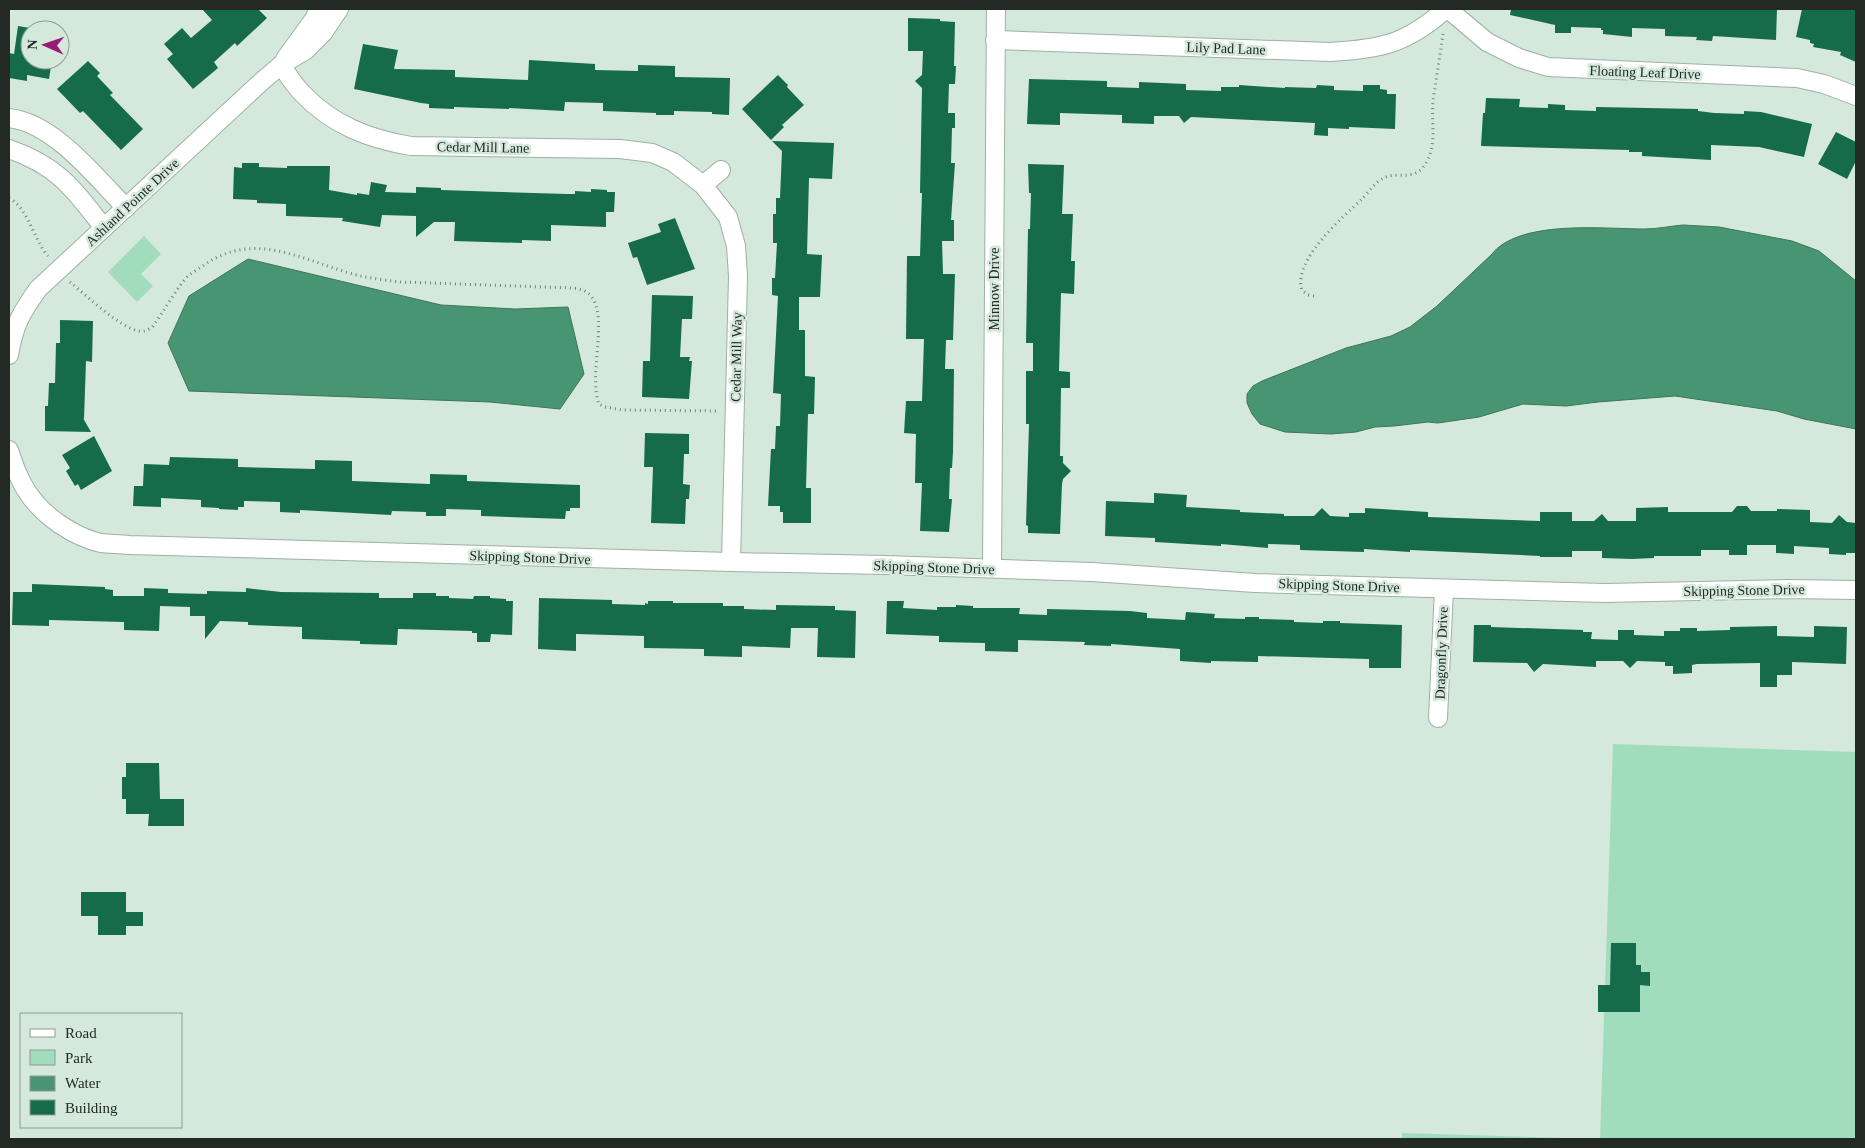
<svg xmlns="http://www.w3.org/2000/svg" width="1865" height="1148" font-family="Georgia,serif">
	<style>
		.green { fill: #a1ddbd }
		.water { fill: #489671; stroke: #3d765a }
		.building { fill: #166c4a }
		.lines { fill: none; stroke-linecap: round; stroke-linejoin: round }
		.minor-casing { stroke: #9eb1a6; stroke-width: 20 }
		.path { stroke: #75827a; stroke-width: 3; stroke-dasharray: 1 4; stroke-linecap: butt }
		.minor { stroke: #fff; stroke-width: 18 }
		.labels { text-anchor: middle; stroke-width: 5; stroke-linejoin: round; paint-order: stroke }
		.street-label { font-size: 14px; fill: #232a26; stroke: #d4e8dc }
	</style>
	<rect width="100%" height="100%" fill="#d4e8dc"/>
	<g class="green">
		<path d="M144 236 161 254 141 274 153 286 137 302 108 272Z"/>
		<path d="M1613 744 1856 752V1139H1600Z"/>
		<path d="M1402 1133 1595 1139H1402Z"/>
	</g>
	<g class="water">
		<path d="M1683 225 1719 227 1792 241 1819 251 1856 281V429L1804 419 1777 411 1675 396 1598 402 1566 406 1523 404 1479 417 1438 423 1428 422 1394 426 1375 427 1356 432 1331 434 1285 432 1260 424 1252 414 1247 403V394L1253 386 1262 381 1346 348 1391 336 1410 327 1437 306 1491 255C1518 219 1604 229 1645 229 1657 229 1671 226 1683 225Z"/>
		<path d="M248 259 441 305 515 309 568 307 584 374 560 409 490 402 189 391 168 343 189 296Z"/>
	</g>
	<g class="building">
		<path d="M202 9H258L267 18 237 46 235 43 214 62 218 68 193 89 167 59 173 54 164 44 182 28 191 38 212 20Z"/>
		<path d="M1511 9H1777L1776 40 1713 36 1712 41 1696 40 1697 37 1665 36V29L1632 28V37L1603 34V30H1601V28L1571 27V33H1555V25L1510 15Z"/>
		<path d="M1802 9H1856V62L1840 55 1841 52 1813 47 1814 44 1810 43V40L1796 37Z"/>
		<path d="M908 18 940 19V21L955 22 954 66H956L955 84H949L948 113H955V128H952L951 163H955L951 220H954V241H942L943 274H955L953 340H946L945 369H954L953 452 952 468H950L949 499H952L949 532 920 531 922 483H915L916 434 904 433 906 401H922L924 339H906L907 256H920L922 193H920L922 88 915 81 922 75 923 51H908Z"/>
		<path d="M18 26 30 28V60H52L49 79 27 75V81L9 78V53L14 54Z"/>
		<path d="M363 44 398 50 394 69 455 70V77L528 80 529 60 595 64V70L638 71V65L675 66V77L730 78 729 115 712 114V112L674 111V115H656V113L603 111V103L565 102 564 111 509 108V109L454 107V109L429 108V104L421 103 354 89Z"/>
		<path d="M88 61 100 73 97 76 113 93 110 95 143 129 121 150 83 111 80 113 57 89Z"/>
		<path d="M778 75 788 85 787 87 804 105 782 125 784 127 771 140 742 109Z"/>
		<path d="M1029 79 1107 81V87L1139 88V82L1186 84V90L1221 91V87H1239V85L1285 88V87L1316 88 1317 85 1334 86V90L1363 91V85H1380V89L1387 90V94H1396L1395 129 1349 127V129L1328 128V136L1314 135 1315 123 1191 117 1184 123 1179 116H1154V124L1122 123V115L1060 113V125L1027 124Z"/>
		<path d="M1486 98 1520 99 1519 107 1548 108V104L1565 105V110L1596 111V107L1698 109V111L1714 113 1744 114V111L1761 112 1812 124 1804 157 1759 147 1711 145V160L1642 156V152H1629V150L1481 146 1483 113H1485Z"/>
		<path d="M1836 132 1856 142V161L1847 179 1818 164Z"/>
		<path d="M772 141 834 143 832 179 809 178 807 254 822 255 820 297H799V330H805V376L815 377 814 414H808L806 488H811V523H783V512H780V506H768L771 449H775L776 426H780L781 394 773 393 778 296 772 295V278H775L777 243H773V214H776V198H780L782 151Z"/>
		<path d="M242 163H259V167L287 168V166H330L329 190 357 195V193L369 195 371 182 387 185 385 192 416 193V187L441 188V190L567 194H575V191L591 192V189L607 190V192H615L614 212H606V227L551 225V241L522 240V243L454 241 455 222H434L416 237V216L382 215 380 227 342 221 343 218 286 216V204L257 203V200L233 199 234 167 242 168Z"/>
		<path d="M1028 164 1064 165 1062 214H1073L1071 261H1075L1074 294 1061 293 1059 371 1070 372V388H1061L1060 456H1063V463L1071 471 1063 479 1062 484 1060 534 1028 533V526L1026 525 1029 424H1026V371H1033V343H1026L1028 229H1030L1031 193H1029Z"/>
		<path d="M675 218 695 269 647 285 637 257 633 258 628 243 661 232 658 224Z"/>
		<path d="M652 295 693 296 692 319H682L680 357H690L689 361H692L689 399 642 397 643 361H650Z"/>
		<path d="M60 320 93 321 92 362 86 361 84 419 83 418 91 432 45 431V406H48L49 383H55L56 343H60Z"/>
		<path d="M645 433 689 434V454H684L683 484 690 485 689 499H686L685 524 651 523 653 467H644Z"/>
		<path d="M94 436 112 471 81 490 78 484 75 486 66 471 70 468 62 455Z"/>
		<path d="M170 457 238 459V467L315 469V460L352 461V481L430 484V474L467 475V481L580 485V508H570V511H566L565 519 481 516V510L446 509V516H426V512L392 511 391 515 300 510V513L280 512V502L244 501V507H238V510L219 509V508L201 507V500L161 498V507L133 506 134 486H143L144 464 169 465Z"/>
		<path d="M1154 493 1187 495 1186 507 1240 510V512L1284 514V516H1314L1322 508 1330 516 1349 517V513H1365V508L1428 512V517L1540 521V512H1572V521H1594L1602 514 1608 521H1636V508L1668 507V512H1732L1737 506H1747L1751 511H1777V509L1810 510V522L1832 523 1839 515 1847 522 1856 523V553H1846V555L1829 554V548L1794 546V554L1776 553V545H1747V555H1729V550H1701V556H1654V558L1632 559 1602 558V551H1572V557H1540V556L1410 550V552L1364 549V552L1300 550V545L1268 544V548L1221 544V546L1155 542V538L1105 536 1106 501 1154 503Z"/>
		<path d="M32 584 105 587V589L113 590V596H144V588L168 589V593L207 594V591L246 592V588L281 592 379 593V598H413V593H436V596H449V598L473 599 474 596H490V598L506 599V601H513L512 635 491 634 490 642H477V633H472V631L398 629 397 645 360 644V641L302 639V627L248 625V622L220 621 205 639V616H190V607L160 606 159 631 124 630V622L49 620V626L12 625 13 592H32Z"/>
		<path d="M539 598 612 600V604L645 605V603L648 604V601H673V603H723V606H744V609L776 610V605L835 606V610L856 611 855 658 817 657 818 628H791L790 648 742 646V657L704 656V649L644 648V636L576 634V651L538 649Z"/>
		<path d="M887 601H904L903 608 937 610V607H956V605L973 606V608H1020L1019 614 1047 615V609L1130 611 1147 613V618L1185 620 1186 612 1215 614 1214 618 1245 619V617H1259V619L1294 620V622L1323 623V621H1340V623L1402 625 1401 668H1369V659L1258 656V662L1211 661V663L1180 661V649L1111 644V646L1084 645 1085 642 1018 640V652L985 651V643L939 642V636L886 634Z"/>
		<path d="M1474 625H1491V627L1583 630V632H1592L1591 639 1618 640V630H1634V635L1664 636V631H1680V628H1697V631L1730 630V627L1777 626V636L1814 637V626L1847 627 1846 664 1792 662V675H1777V687H1760V663L1697 664 1692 665V673L1673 674V666H1665V662L1637 661 1630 668 1623 661H1596V667L1543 664 1534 672 1527 663 1473 662Z"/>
		<path d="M126 763H159L160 799H184V826H148L149 814H126V799H122V777H126Z"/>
		<path d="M81 892H126V912H143V926H126V935H98V916H81Z"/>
		<path d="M1611 943H1636V965H1641V972H1650V986L1640 985V1012H1598V985H1610Z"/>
	</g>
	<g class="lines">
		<defs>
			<g id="minor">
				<path d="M1448 9 1487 42 1519 58 1548 67 1797 78 1824 84 1856 96"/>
				<path d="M995 40 1330 52C1382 49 1406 44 1446 9"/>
				<path d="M285 59 314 19 319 9"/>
				<path d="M281 65C288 75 294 85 302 93 332 125 369 139 411 146L620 149 652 153 673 162 703 185 728 217 736 246 738 276 731 562"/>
				<path d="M9 118C54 123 96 177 126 208"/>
				<path d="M9 149C58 166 73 188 104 228"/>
				<path d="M703 185 721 170"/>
				<path d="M9 355C14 325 21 313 38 289L261 82 281 65 306 50 323 33 339 9"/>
				<path d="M9 450C14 465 19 480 28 493 43 516 74 537 101 543 110 544 120 544 129 545L731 562 885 565 1092 572 1255 583 1605 593 1788 589 1856 590"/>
				<path d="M992 568 996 9"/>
				<path d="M1438 718 1444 589"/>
			</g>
		</defs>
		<use href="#minor" class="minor-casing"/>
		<g class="path">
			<path d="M9 198C29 209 33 239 48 256"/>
			<path d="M70 282C86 295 120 328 139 331 145 332 148 330 153 326 163 313 177 287 188 276 193 272 199 269 204 265 253 231 299 258 349 273 366 278 384 280 401 282L573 288C580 289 586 290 591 296 609 318 588 374 599 404L605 407 623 410 718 411"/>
			<path d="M1314 296 1308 295 1302 290C1292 261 1343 217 1362 199 1368 193 1376 181 1384 178 1399 170 1415 184 1427 161 1437 143 1431 121 1433 101 1436 79 1440 56 1443 34"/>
		</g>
		<use href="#minor" class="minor"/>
	</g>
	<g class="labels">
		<g class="street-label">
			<text transform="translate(1226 48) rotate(2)" y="5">Lily Pad Lane</text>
			<text transform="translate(1645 72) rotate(2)" y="5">Floating Leaf Drive</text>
			<text transform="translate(483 147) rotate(1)" y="5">Cedar Mill Lane</text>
			<text transform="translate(132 202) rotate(-43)" y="5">Ashland Pointe Drive</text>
			<text transform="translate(994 289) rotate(-90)" y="5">Minnow Drive</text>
			<text transform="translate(736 357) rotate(-89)" y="5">Cedar Mill Way</text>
			<text transform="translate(530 557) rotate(2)" y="5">Skipping Stone Drive</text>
			<text transform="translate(934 567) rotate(2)" y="5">Skipping Stone Drive</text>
			<text transform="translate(1339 585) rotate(2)" y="5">Skipping Stone Drive</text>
			<text transform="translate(1744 590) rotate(-1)" y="5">Skipping Stone Drive</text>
			<text transform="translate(1441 653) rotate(-88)" y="5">Dragonfly Drive</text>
		</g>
	</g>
	<rect width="1865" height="1148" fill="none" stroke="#232a26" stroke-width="20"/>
	<rect x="20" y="1013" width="162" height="115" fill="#d4e8dc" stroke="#8d9c93"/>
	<rect x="30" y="1029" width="25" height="8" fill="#ffffff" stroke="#8d9c93"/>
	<text x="65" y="1038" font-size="15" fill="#232a26">Road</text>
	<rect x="30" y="1050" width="25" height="15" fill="#a1ddbd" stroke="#8d9c93"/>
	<text x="65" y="1063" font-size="15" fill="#232a26">Park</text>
	<rect x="30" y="1076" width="25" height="15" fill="#489671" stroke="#8d9c93"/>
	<text x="65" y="1088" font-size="15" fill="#232a26">Water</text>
	<rect x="30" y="1100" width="25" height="15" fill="#166c4a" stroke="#8d9c93"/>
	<text x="65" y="1113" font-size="15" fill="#232a26">Building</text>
	<g transform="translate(45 45) rotate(272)"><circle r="24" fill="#d4e8dc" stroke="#8d9c93"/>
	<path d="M0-4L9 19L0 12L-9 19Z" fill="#961c77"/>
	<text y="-8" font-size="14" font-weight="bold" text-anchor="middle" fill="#232a26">N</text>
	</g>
</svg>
